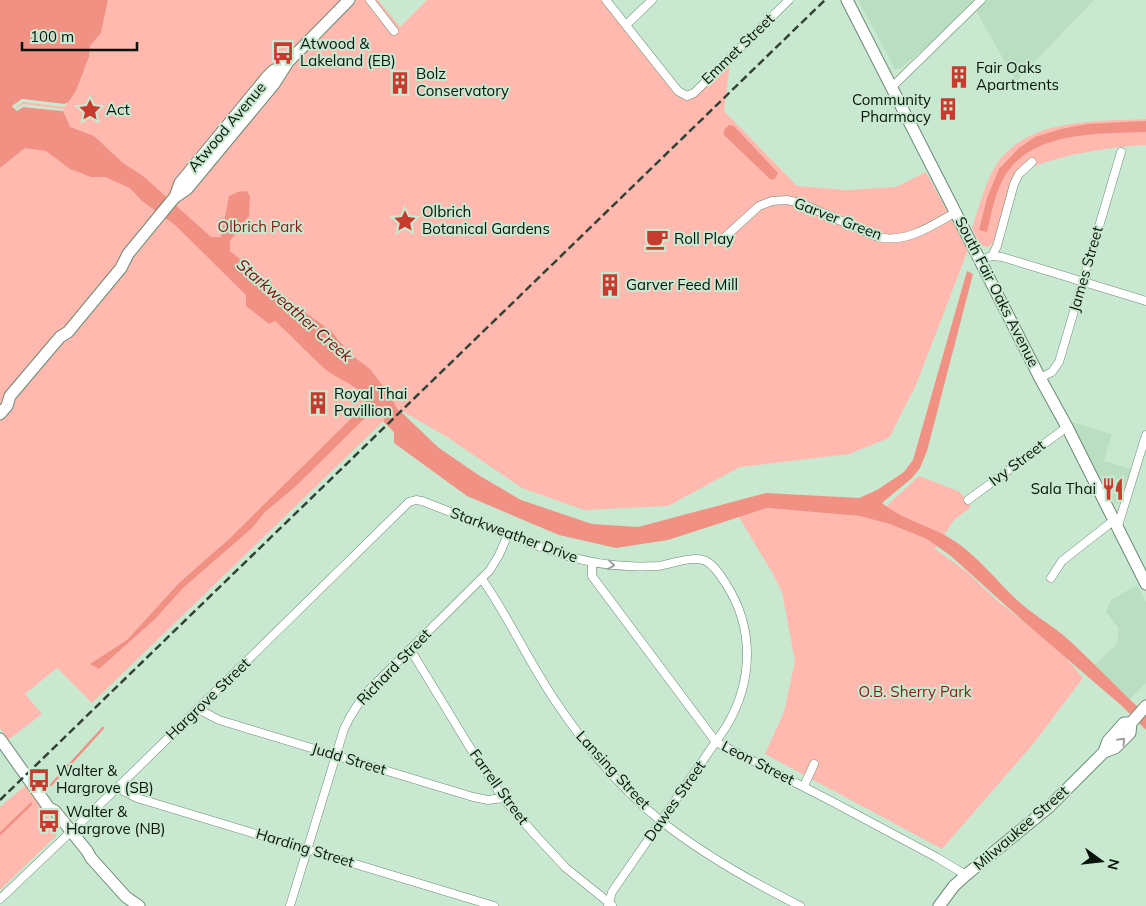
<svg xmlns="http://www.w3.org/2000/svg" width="1146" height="906" font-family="Mulish,sans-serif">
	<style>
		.built { fill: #b9dec1 }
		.green { fill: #ffb9ae }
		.water { fill: #f19183 }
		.pier { fill: #c9e8d0 }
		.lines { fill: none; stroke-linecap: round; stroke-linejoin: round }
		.stream { stroke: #f19183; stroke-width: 2.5 }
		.street-casing { stroke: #6c8872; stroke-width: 9 }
		.secondary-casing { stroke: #6c8872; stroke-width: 13 }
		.street { stroke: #fff; stroke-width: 8 }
		.secondary { stroke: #fff; stroke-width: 11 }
		.rail { stroke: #334236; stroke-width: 2.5; stroke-dasharray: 8 4; stroke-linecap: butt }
		.oneway { stroke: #9ca19d }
		.labels { text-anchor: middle; stroke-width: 4; stroke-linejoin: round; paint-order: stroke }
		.poi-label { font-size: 15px; fill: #08130b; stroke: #c9e8d0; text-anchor: start }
		.street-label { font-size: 15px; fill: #08130b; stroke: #c9e8d0 }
		.park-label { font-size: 15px; fill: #8d1c14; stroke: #c9e8d0 }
		.water-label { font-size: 16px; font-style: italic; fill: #800b06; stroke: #c9e8d0 }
	</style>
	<rect width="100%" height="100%" fill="#c9e8d0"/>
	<g class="built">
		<path d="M858 0H1094L1016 81 974 7 900 69H895Z"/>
		<path d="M1071 422 1112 434 1104 461 1131 469 1120 503 1115 504 1112 501Z"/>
		<path d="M1137 585 1146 602V683L1129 700 1095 665 1117 644 1119 628 1106 612 1111 600Z"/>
	</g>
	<g class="green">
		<path d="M108 0H378L400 27 427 0H606L687 96 731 56 724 111 797 186 847 190 896 187 926 172 968 250 916 385 889 438 849 454 740 467 668 506 584 510 522 488 447 437 397 408 92 703 57 668 25 694 42 714 8 740 0 728V168L25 148 17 111 12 106 22 99 64 104 68 103 76 91 89 57 90 46 101 33Z"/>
		<path d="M1146 119V145C1107 147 1068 154 1031 167L1025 162 1014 176 993 243 988 247 980 245 972 228C978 210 983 191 991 174 1019 117 1092 122 1146 119Z"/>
		<path d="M919 476 960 492 971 507 954 520 935 549 967 572 994 598 1059 650 1083 678 1034 743 942 849 765 754 784 712 795 661 782 592 773 574 739 517 767 508 860 516 879 513Z"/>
		<path d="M26 785 57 828 56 836 0 890V807Z"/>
	</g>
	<g class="water">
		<path d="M0 0H108L101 33 90 46 89 57 76 91 68 103 64 104 22 99 12 106 17 111 23 107 63 111 70 127 94 136 123 163 143 176 211 237H221L229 196 238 192 247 191 250 197 249 216 230 241V251L293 304 331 331 349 353 370 369 390 395 397 408 439 448 480 476 521 500 592 524 638 527 766 493 859 498 877 490 904 472 913 460 967 271 973 274 927 451 920 468 912 478 882 503C904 521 933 526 956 542 979 558 997 581 1017 600 1031 613 1048 623 1063 635 1092 660 1117 689 1146 714V730L1122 706 1022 620 951 556 927 539 890 524 860 516 767 508 668 540 616 548 559 535 467 496 394 443V432L383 421 385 419 373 410 296 486 265 512 252 528 183 588 155 619 99 669 90 664 127 640 179 583 228 540 362 408 366 401C357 382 338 381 324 368 307 353 292 336 275 321L269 324 246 306V295L175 225 142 201 130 188 105 177H91L70 169 46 151 25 148 0 168Z"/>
		<path d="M1146 121V132C1097 134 1028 130 1002 181 994 197 991 216 987 232L979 230 987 198 999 169 1019 148 1035 137 1061 129 1087 124Z"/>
		<path d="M729 125 734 126 778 173 774 180 770 179 724 135V130Z"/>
	</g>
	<path class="pier" d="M22 99 64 104 68 103 64 107 23 102 16 107 17 108 23 104 64 109 63 111 23 107 17 111 12 106Z"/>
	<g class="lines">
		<g class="stream">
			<path d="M51 785 103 728"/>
			<path d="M0 834 31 804"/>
		</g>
		<defs>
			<g id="street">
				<path d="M370 0 394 31"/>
				<path d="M606 0 678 91 687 96 694 93 789 0"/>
				<path d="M626 25 652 0"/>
				<path d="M892 87 981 0"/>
				<path d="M725 237 759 206 772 201 787 200 800 203 878 237C906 244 933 225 956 212"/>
				<path d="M992 256 997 246 1014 184 1019 174 1032 162"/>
				<path d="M981 260 992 256 1002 257 1146 301"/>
				<path d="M1040 378 1052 372 1059 362 1121 152"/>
				<path d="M968 500 1067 427"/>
				<path d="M1117 529 1146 435"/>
				<path d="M592 563V576L716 742 831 801 936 857 966 875"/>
				<path d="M1051 578 1062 561 1113 521"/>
				<path d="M482 579C510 619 530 665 558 705 587 748 621 789 661 821 704 855 752 882 800 906"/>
				<path d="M410 649 469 746 503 798 537 837 566 868 612 905"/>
				<path d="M198 709 219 720 473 797 488 800 503 798"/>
				<path d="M804 786 814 764"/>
				<path d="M117 788 137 798 494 906"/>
				<path d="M0 899 117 788 409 502 416 500 422 501C451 512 479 523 507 534 547 550 585 565 628 566 638 567 648 566 658 566 671 564 694 555 706 561 715 566 721 576 726 584 755 629 753 682 726 727L612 892 608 906"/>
				<path d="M290 906 344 729 350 717 364 695 490 570 499 555 508 534"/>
			</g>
			<g id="secondary">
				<path d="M847 0 1040 378 1067 427 1146 584"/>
				<path d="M175 197 180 183 267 77 273 71 288 62 349 0"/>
				<path d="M0 414 7 406 10 396 60 337 68 332 121 268 128 254 174 198 187 189 274 84 288 62"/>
				<path d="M0 739 49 808 55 811 87 851 91 858 126 897 139 906"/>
				<path d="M1104 752 1115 748 1130 733 1131 723 1146 706"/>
				<path d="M939 906 954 886 966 875 1049 807 1104 752 1108 741 1124 723H1131"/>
			</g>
		</defs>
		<use href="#street" class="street-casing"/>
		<use href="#secondary" class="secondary-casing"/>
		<use href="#street" class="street"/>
		<use href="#secondary" class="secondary"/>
		<path class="rail" d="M0 800 825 0"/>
	</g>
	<defs><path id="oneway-chevron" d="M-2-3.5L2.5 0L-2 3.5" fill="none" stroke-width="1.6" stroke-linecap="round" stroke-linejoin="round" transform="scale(1.25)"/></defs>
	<g class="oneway">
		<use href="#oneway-chevron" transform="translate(611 565) rotate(6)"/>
		<use href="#oneway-chevron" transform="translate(1122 741) rotate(-47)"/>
	</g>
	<defs>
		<symbol id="bus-bare" viewBox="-9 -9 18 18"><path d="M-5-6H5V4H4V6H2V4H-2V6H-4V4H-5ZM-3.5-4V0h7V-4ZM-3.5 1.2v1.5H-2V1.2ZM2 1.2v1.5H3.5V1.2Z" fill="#c73a2d" stroke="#c9e8d0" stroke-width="2.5" paint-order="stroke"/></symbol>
		<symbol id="building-bare" viewBox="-9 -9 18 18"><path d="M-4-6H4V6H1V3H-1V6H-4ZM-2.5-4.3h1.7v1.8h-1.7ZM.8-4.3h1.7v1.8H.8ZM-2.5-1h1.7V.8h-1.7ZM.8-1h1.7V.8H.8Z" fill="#c73a2d" stroke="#c9e8d0" stroke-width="2.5" paint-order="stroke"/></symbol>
		<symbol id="sight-bare" viewBox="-9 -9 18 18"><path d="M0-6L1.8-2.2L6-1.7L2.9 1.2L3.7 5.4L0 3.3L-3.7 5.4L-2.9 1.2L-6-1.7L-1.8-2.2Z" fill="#c73a2d" stroke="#c9e8d0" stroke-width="2.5" paint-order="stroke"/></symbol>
		<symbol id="cafe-bare" viewBox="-9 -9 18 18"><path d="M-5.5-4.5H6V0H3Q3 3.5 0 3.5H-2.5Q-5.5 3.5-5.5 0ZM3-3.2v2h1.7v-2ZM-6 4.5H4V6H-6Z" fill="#c73a2d" stroke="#c9e8d0" stroke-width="2.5" paint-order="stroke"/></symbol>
		<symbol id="restaurant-bare" viewBox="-9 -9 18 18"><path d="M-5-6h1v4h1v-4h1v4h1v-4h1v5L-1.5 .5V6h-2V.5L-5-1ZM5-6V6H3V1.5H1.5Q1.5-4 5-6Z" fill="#c73a2d" stroke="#c9e8d0" stroke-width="2.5" paint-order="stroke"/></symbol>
	</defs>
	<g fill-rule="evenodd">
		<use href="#bus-bare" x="267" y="37" width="32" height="32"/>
		<use href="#building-bare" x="943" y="61" width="32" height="32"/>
		<use href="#building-bare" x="384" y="67" width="32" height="32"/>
		<use href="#building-bare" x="932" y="93" width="32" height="32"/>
		<use href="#sight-bare" x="74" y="94" width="32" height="32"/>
		<use href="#sight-bare" x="389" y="205" width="32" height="32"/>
		<use href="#cafe-bare" x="641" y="223" width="32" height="32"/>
		<use href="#building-bare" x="594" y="269" width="32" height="32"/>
		<use href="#building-bare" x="302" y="387" width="32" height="32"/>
		<use href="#restaurant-bare" x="1097" y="473" width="32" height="32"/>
		<use href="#bus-bare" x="23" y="764" width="32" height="32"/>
		<use href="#bus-bare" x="33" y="805" width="32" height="32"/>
	</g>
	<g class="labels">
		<g class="poi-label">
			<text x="300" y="49">Atwood &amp;<tspan x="300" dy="17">Lakeland (EB)</tspan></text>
			<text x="976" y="73">Fair Oaks<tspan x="976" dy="17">Apartments</tspan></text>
			<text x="416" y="79">Bolz<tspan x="416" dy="17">Conservatory</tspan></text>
			<text x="931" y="105" text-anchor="end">Community<tspan x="931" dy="17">Pharmacy</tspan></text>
			<text x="106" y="115">Act</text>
			<text x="422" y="217">Olbrich<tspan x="422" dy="17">Botanical Gardens</tspan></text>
			<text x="674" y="244">Roll Play</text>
			<text x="626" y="290">Garver Feed Mill</text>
			<text x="334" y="399">Royal Thai<tspan x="334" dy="17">Pavillion</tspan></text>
			<text x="1096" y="494" text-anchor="end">Sala Thai</text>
			<text x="56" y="776">Walter &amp;<tspan x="56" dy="17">Hargrove (SB)</tspan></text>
			<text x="66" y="817">Walter &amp;<tspan x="66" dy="17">Hargrove (NB)</tspan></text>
		</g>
		<g class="street-label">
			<text transform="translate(738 49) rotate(-44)" y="5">Emmet Street</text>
			<text transform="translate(227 127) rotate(-50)" y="5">Atwood Avenue</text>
			<text transform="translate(838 219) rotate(21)" y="5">Garver Green</text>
			<text transform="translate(1086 269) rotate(-74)" y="5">James Street</text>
			<text transform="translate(997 292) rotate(63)" y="5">South Fair Oaks Avenue</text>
			<text transform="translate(1017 463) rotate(-37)" y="5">Ivy Street</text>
			<text transform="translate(514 535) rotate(20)" y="5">Starkweather Drive</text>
			<text transform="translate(394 667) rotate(-46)" y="5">Richard Street</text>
			<text transform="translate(208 699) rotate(-44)" y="5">Hargrove Street</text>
			<text transform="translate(349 759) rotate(17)" y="5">Judd Street</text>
			<text transform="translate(758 763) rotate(27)" y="5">Leon Street</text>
			<text transform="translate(613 770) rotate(47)" y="5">Lansing Street</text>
			<text transform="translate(499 787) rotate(54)" y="5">Farrell Street</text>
			<text transform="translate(675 801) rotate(-55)" y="5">Dawes Street</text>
			<text transform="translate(1021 828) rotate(-41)" y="5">Milwaukee Street</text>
			<text transform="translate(305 848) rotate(17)" y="5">Harding Street</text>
		</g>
		<g class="park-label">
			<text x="260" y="232">Olbrich Park</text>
			<text x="915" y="697">O.B. Sherry Park</text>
		</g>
		<g class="water-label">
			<text transform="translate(295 310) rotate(41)" y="6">Starkweather Creek</text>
		</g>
	</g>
	<g transform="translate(1101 861) rotate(105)" stroke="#c9e8d0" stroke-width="4" paint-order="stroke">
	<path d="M0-4L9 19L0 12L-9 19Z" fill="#08130b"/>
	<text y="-8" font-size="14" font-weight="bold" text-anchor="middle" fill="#08130b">N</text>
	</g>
	<path d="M22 42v8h115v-8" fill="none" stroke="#08130b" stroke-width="2.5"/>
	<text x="30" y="42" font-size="15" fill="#08130b" stroke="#c9e8d0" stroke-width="4" paint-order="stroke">100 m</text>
</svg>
